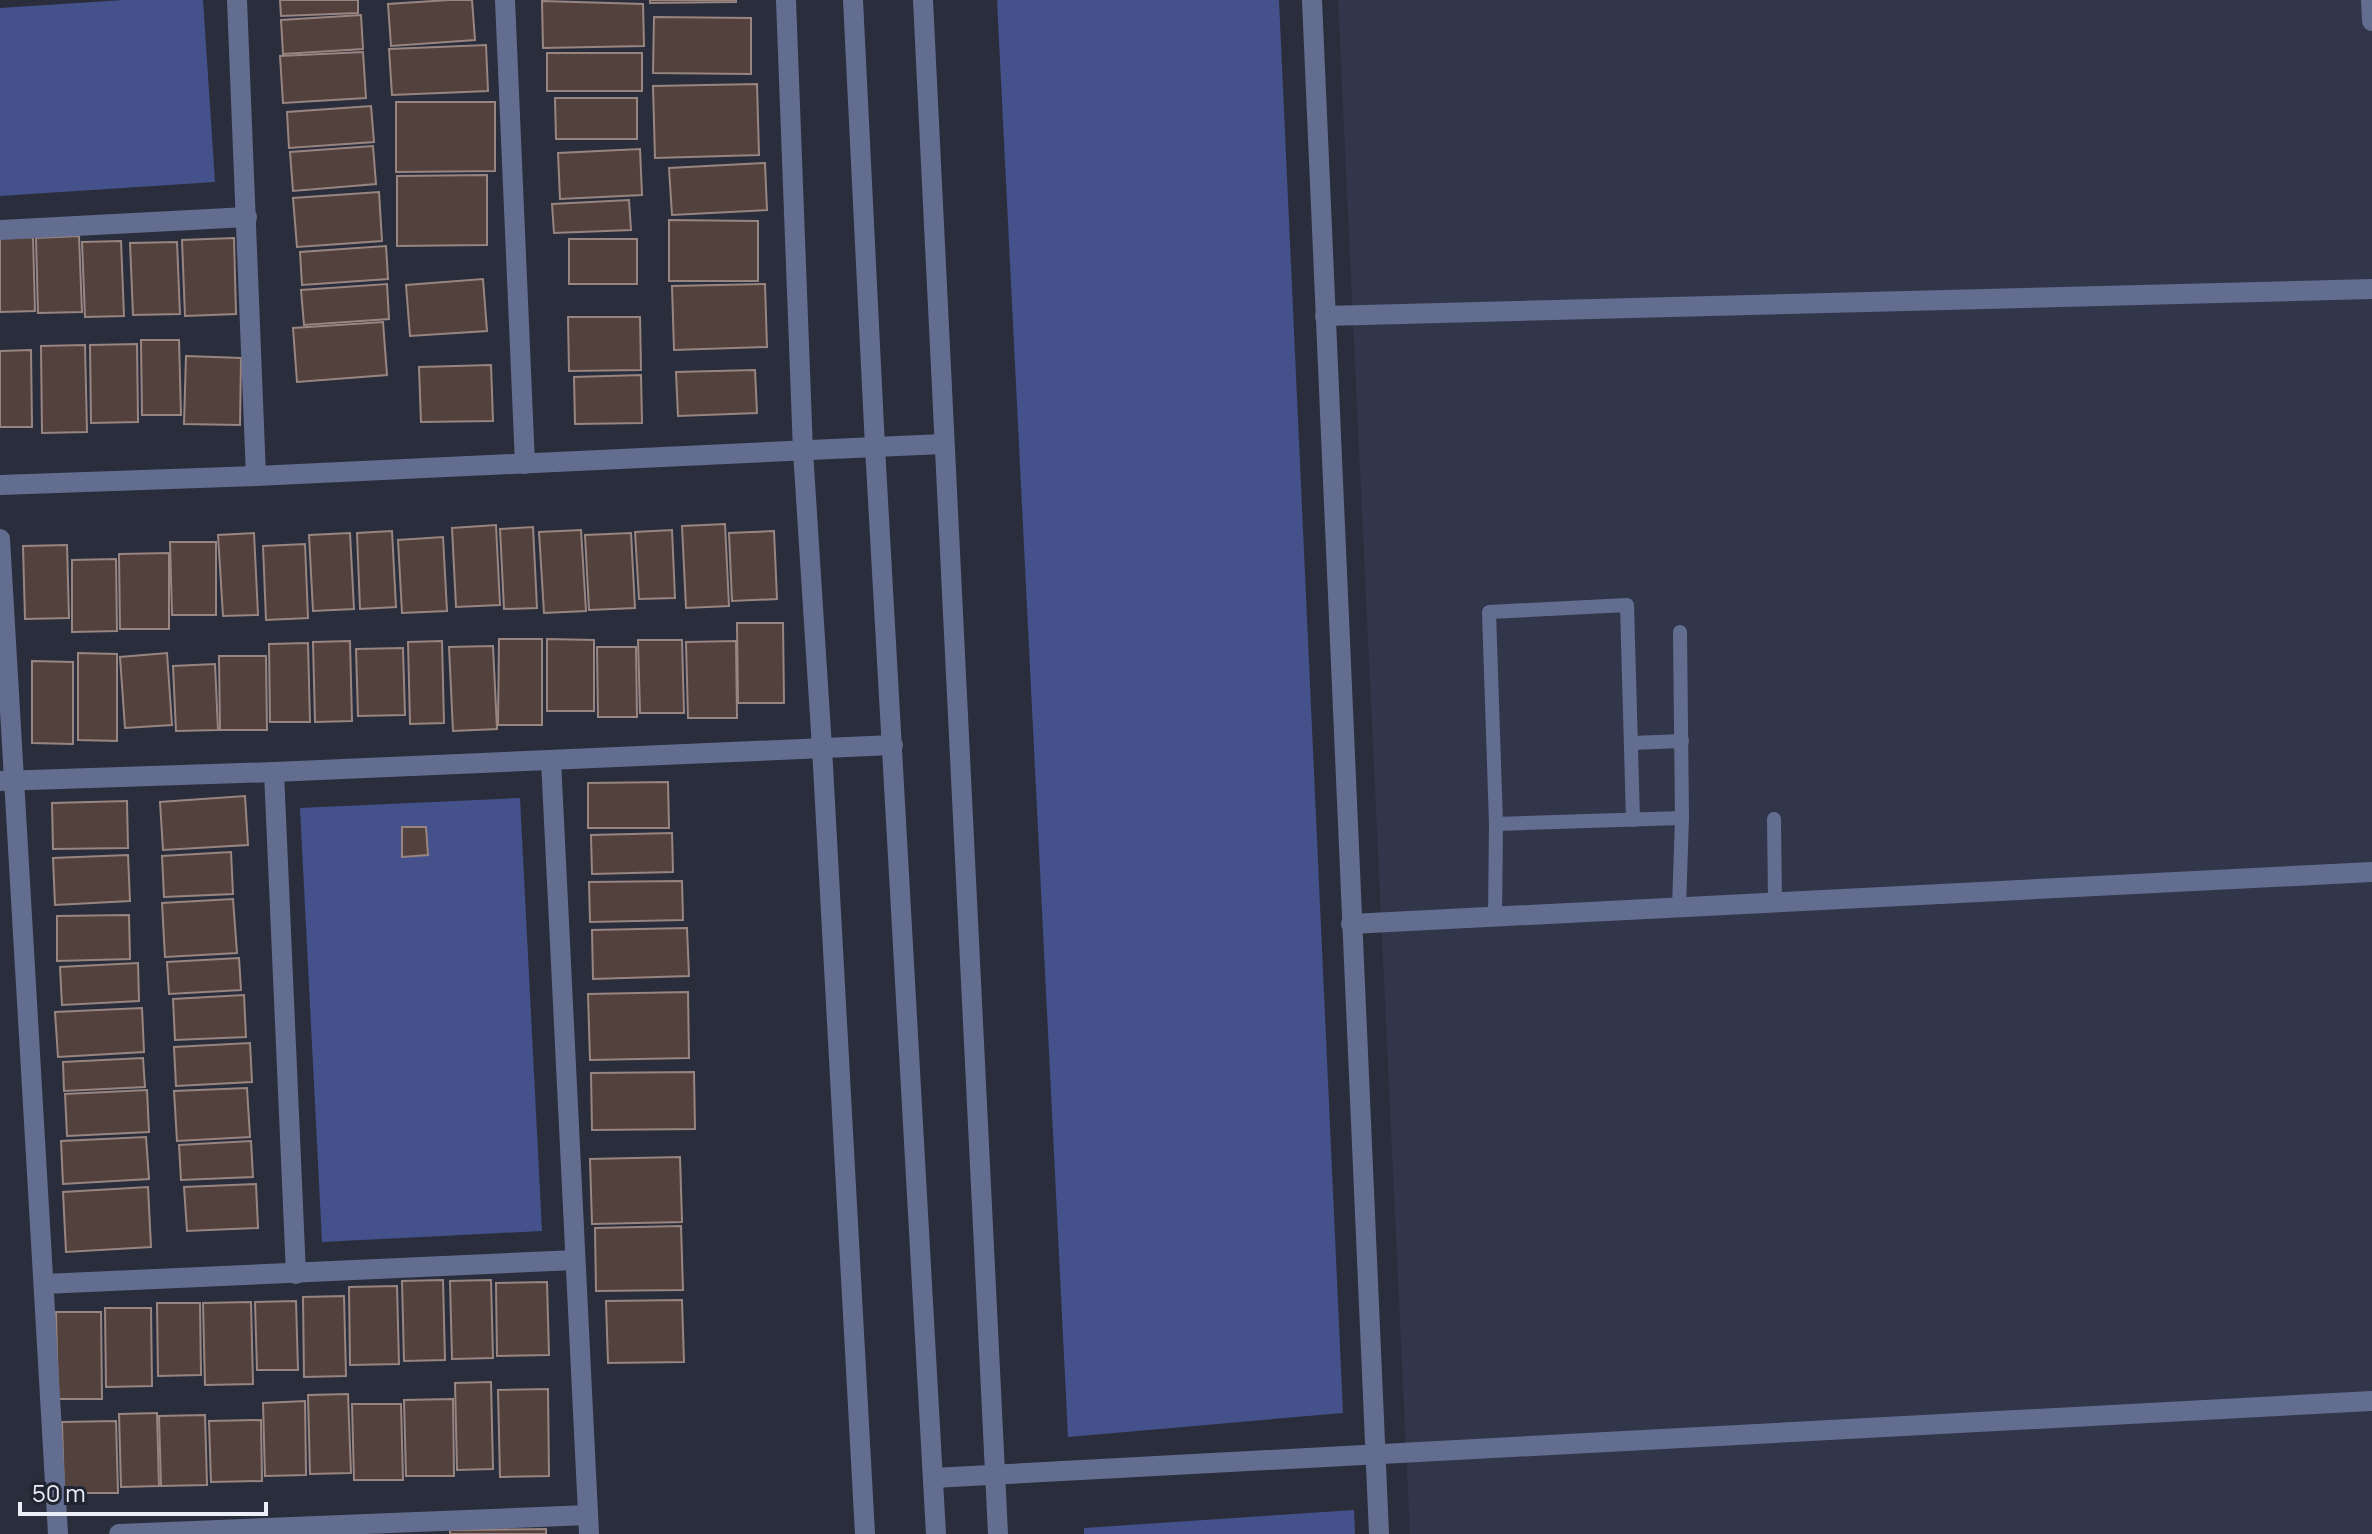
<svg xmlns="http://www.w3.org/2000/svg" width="2372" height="1534" font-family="Manrope,sans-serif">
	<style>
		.built { fill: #31364a }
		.green { fill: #44518a }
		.building { fill: #52413c; stroke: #998580; stroke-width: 2 }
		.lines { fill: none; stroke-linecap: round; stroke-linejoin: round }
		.service { stroke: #636d8f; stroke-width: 14 }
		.minor { stroke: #636d8f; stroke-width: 20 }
		.tertiary { stroke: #636d8f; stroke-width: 20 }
	</style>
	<rect width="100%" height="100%" fill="#2a2e3c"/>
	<path class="built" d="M1338 0H2372V1534H1410Z"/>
	<g class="green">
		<path d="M124 0H203L215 182 0 196V8Z"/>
		<path d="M997 0H1279L1343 1413 1068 1437Z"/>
		<path d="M520 798 542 1231 322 1242 300 808Z"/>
		<path d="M1354 1510 1355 1534H1084V1528Z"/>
	</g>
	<g class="building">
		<path d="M280 0H358V13L281 16Z"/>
		<path d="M449 0H472L475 40 391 46 388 4Z"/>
		<path d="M650 0H736V2L650 3Z"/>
		<path d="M542 1 643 4 644 46 543 48Z"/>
		<path d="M361 15 363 49 283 54 281 20Z"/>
		<path d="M654 17 751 18V74L653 73Z"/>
		<path d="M486 45 488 91 392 95 389 49Z"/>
		<path d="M363 52 366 98 283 103 280 56Z"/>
		<rect x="547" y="53" width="95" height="38"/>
		<path d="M757 84 759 155 655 158 653 86Z"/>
		<path d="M555 98H637V139H556Z"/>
		<path d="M396 102H495V171L396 172Z"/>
		<path d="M371 106 374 142 289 148 287 112Z"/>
		<path d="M373 146 376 184 293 191 290 152Z"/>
		<path d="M640 149 642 195 560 199 558 153Z"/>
		<path d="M765 163 767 210 672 215 669 168Z"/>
		<path d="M487 175V245L397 246V176Z"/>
		<path d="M379 192 382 241 297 247 293 198Z"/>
		<path d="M629 200 631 230 554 233 552 204Z"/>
		<path d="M669 220 758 221V281H669Z"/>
		<path d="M79 236 82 312 38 313 36 238Z"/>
		<path d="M33 237 35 311 0 312V238Z"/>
		<path d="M234 238 236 314 185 316 182 240Z"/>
		<rect x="569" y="239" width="68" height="45"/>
		<path d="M121 241 124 316 85 317 82 242Z"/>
		<path d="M177 242 180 314 133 315 130 243Z"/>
		<path d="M386 246 388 279 302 285 300 252Z"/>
		<path d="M483 279 487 331 410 336 406 285Z"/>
		<path d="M387 284 389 319 304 325 301 290Z"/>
		<path d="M765 284 767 347 674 350 672 286Z"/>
		<path d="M568 317H640L641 370 569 371Z"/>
		<path d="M383 322 387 375 297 382 293 328Z"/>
		<path d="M141 340H179L181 415H142Z"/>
		<path d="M137 344 138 422 91 423 90 345Z"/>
		<path d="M85 345 87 432 42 433 41 346Z"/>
		<path d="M31 350 32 427H0V351Z"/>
		<path d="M186 356 241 358 240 425 184 424Z"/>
		<path d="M491 365 493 421 421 422 419 367Z"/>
		<path d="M755 370 757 413 678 416 676 372Z"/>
		<path d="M641 375 642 423 575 424 574 377Z"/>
		<path d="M725 524 729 606 686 608 682 526Z"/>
		<path d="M496 525 500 605 456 607 452 528Z"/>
		<path d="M533 527 537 608 504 609 500 529Z"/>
		<path d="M581 530 586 611 544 613 539 532Z"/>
		<path d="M672 530 675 598 639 599 635 532Z"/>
		<path d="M392 531 396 607 360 609 357 533Z"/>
		<path d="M774 531 777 599 732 601 729 533Z"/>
		<path d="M254 533 258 615 223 616 218 535Z"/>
		<path d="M350 533 354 609 313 611 309 535Z"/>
		<path d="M631 533 635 608 589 610 585 535Z"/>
		<path d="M443 537 447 611 402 613 398 540Z"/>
		<path d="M170 542H216V615H172Z"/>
		<path d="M305 544 308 618 266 620 263 546Z"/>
		<path d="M67 545 69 618 25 619 23 546Z"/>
		<path d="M169 553V629H120L119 554Z"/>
		<path d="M116 559 117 631 72 632V560Z"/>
		<path d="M737 623H783L784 703H738Z"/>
		<path d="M499 639H542V725H498Z"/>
		<path d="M547 639 594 640V711H547Z"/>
		<path d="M638 640H682L684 713H640Z"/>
		<path d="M350 641 352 721 315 722 313 642Z"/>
		<path d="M442 641 444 723 410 724 408 642Z"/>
		<path d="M736 641 737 718H688L686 642Z"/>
		<path d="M308 643 310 722H270L269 644Z"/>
		<path d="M493 646 497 729 453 731 449 647Z"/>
		<path d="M597 647H636L637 717H598Z"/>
		<path d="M403 648 405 715 358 716 356 649Z"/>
		<path d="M78 653 117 654V741L78 740Z"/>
		<path d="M167 653 172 725 125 728 120 657Z"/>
		<path d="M219 656H266L267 730H220Z"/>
		<path d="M32 661 73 662V744L32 743Z"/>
		<path d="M215 664 218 730 176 731 173 666Z"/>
		<path d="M668 782 669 828H588V783Z"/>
		<path d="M245 796 248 845 163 850 160 802Z"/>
		<path d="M127 801 128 848 53 849 52 803Z"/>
		<path d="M402 827H426L428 855 402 857Z"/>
		<path d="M672 833 673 872 592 874 591 835Z"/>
		<path d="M231 852 233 894 164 897 162 856Z"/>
		<path d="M128 855 130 901 55 905 53 858Z"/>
		<path d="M682 881 683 920 590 922 589 882Z"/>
		<path d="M233 899 237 953 165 957 162 903Z"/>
		<path d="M129 915 130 959 57 961V916Z"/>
		<path d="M687 928 689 976 593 979 592 930Z"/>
		<path d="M239 958 241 990 169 994 167 962Z"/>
		<path d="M138 963 139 1001 62 1005 60 967Z"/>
		<path d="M688 992 689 1058 590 1060 588 994Z"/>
		<path d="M244 995 246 1037 175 1040 173 999Z"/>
		<path d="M142 1008 144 1052 58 1057 55 1012Z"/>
		<path d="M250 1043 252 1082 176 1086 174 1047Z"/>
		<path d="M143 1058 145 1087 64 1091 63 1062Z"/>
		<path d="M694 1072 695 1129 592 1130 591 1073Z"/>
		<path d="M247 1088 250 1137 177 1141 174 1091Z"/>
		<path d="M147 1090 149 1132 67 1136 65 1094Z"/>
		<path d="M146 1137 149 1179 63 1184 61 1141Z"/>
		<path d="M251 1141 253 1177 181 1180 179 1145Z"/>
		<path d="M680 1157 682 1222 592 1224 590 1159Z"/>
		<path d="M256 1184 258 1228 187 1231 184 1187Z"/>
		<path d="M148 1187 151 1247 66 1252 63 1192Z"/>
		<path d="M681 1226 683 1290 596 1291 595 1228Z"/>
		<path d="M443 1280 445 1360 404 1361 402 1281Z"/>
		<path d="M491 1280 493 1358 452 1359 450 1281Z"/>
		<path d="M547 1282 549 1355 497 1356 496 1283Z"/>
		<path d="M397 1286 399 1364 350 1365 349 1287Z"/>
		<path d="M344 1296 346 1376 304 1377 303 1297Z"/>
		<path d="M682 1300 684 1362 608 1363 606 1301Z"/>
		<path d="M296 1301 298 1370H257L255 1302Z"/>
		<path d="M251 1302 253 1384 205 1385 203 1303Z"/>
		<path d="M157 1303H200L201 1375 158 1376Z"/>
		<path d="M105 1308H151L152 1386 106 1387Z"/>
		<path d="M56 1312H101L102 1399H58Z"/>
		<path d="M491 1382 493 1469 457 1470 455 1383Z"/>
		<path d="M548 1389 549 1476 500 1477 498 1390Z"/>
		<path d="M348 1394 351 1473 310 1474 308 1395Z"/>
		<path d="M453 1399 454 1476H406L404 1400Z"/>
		<path d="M305 1401 306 1475 265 1476 263 1403Z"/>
		<path d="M352 1404H401L403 1480H354Z"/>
		<path d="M157 1413 159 1486 121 1487 119 1414Z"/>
		<path d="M205 1415 207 1485 161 1486 159 1416Z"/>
		<path d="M261 1420 262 1481 211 1482 209 1421Z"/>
		<path d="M116 1421 118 1493H64L62 1422Z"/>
		<path d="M546 1529V1534H450V1530Z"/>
	</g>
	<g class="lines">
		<g class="service">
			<path d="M1632 743 1682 741"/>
			<path d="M1774 819 1775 901"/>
			<path d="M1496 824 1682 818"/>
			<path d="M1679 907 1682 818 1680 632"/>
			<path d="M1495 917 1496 824 1489 612 1627 605 1633 820"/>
		</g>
		<g class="minor">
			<path d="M237 0 256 476"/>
			<path d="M505 0 525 464"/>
			<path d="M786 0 803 451 822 748 865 1534"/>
			<path d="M1312 0 1379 1534"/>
			<path d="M2371 0 2372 21"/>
			<path d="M0 230 247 217"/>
			<path d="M1325 316 2372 289"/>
			<path d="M0 485 256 476 875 447"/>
			<path d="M0 539 58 1534"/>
			<path d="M551 760 589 1534"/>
			<path d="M274 772 296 1274"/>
			<path d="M0 781 274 772 893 745"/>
			<path d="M1351 924 2372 872"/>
			<path d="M44 1284 575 1260"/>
			<path d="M933 1478 2372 1401"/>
			<path d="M119 1534 588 1515"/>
		</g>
		<g class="tertiary">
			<path d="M853 0 875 447 936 1534"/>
			<path d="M923 0 998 1534"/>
			<path d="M875 447 943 444"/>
		</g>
	</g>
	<path d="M20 1502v12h246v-12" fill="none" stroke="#ebedf7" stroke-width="4"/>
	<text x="32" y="1502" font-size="24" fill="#ebedf7" stroke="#212431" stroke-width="6" paint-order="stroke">50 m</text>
</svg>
